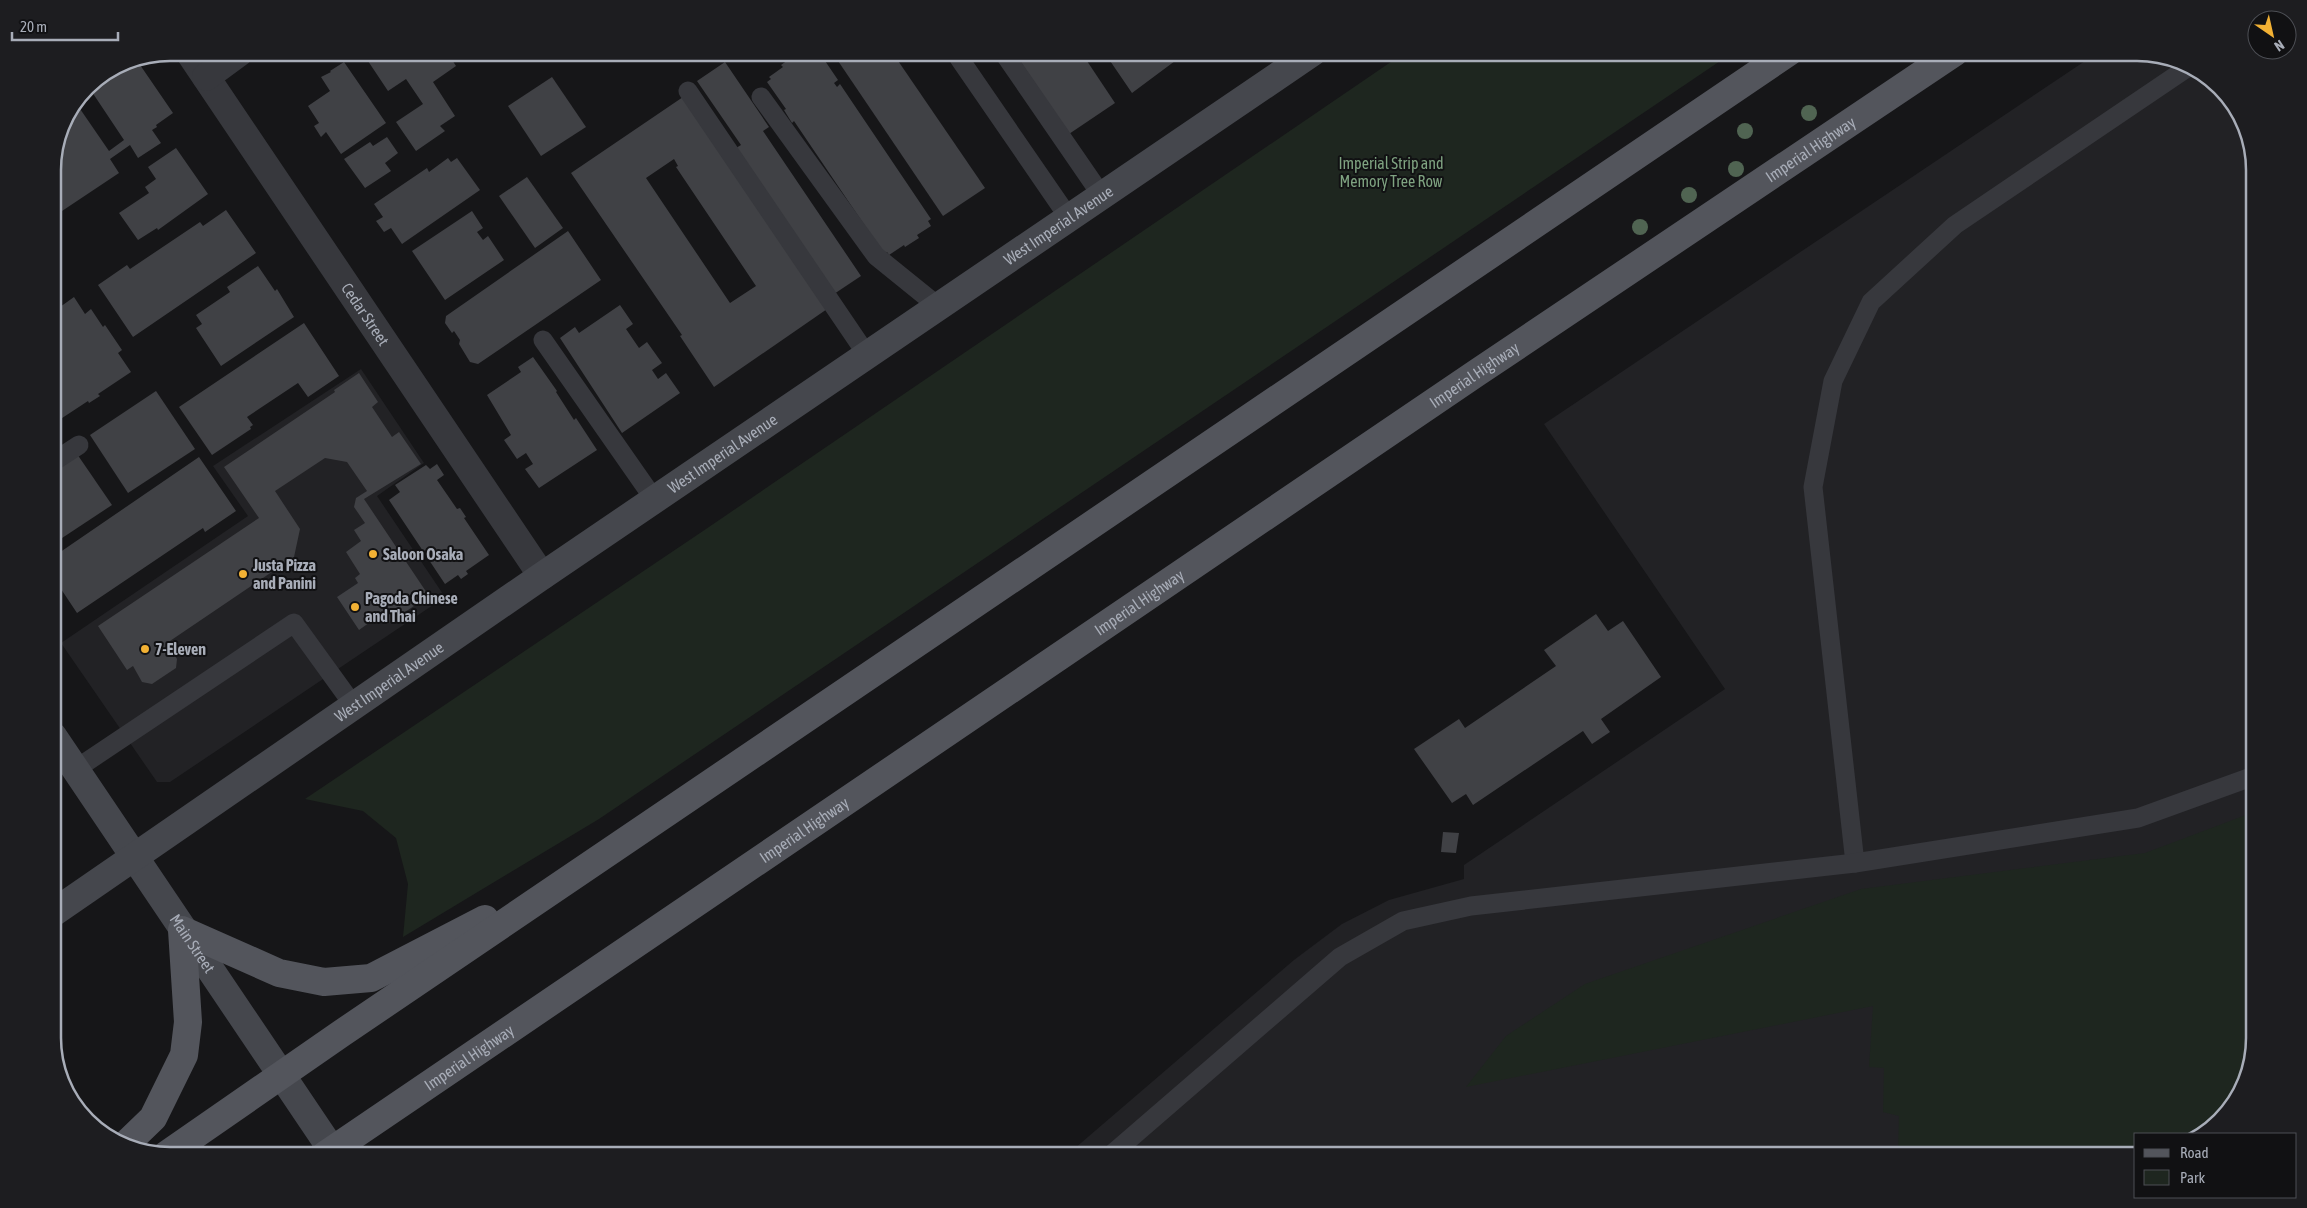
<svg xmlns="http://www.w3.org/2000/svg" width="2307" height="1208" font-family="'Asap Condensed',sans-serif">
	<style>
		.built { fill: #222225 }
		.green { fill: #1e261f }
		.building { fill: #404145; fill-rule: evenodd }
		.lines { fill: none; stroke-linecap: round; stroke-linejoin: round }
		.lane { stroke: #37383d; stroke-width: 19 }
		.street { stroke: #37383d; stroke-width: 28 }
		.secondary { stroke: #45474d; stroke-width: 28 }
		.primary { stroke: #53555c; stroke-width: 28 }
		.tree { fill: #506452 }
		.poi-dot { fill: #f2b134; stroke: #111113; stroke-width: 2 }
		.labels { text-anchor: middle; stroke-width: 4; stroke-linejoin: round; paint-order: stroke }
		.street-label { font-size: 16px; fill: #a8adb8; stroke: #111113 }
		.park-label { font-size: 16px; fill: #7fa381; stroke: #111113 }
		.poi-label { font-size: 16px; font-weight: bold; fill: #a8adb8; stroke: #111113; text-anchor: start }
		.rim { fill: none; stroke: #a8adb8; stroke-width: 2.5 }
	</style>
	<rect width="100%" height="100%" fill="#161618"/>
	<g class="built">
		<path d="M2097 53H2137L2189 65 2235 105 2254 162V1038L2242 1090 2201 1134H2136V1155H1067L1294 960 1342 924 1389 900 1464 879V865L1725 689 1544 424Z"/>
		<path d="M361 369 424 463 377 496 445 597 170 782H157L61 643 248 516 213 466Z"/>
	</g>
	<g class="green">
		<path d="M1404 53H1732L599 819 403 937 408 884 396 838 363 811 305 799 706 529Z"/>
		<path d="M2254 812V1038L2242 1090 2201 1134H2136V1155H1898L1899 1116 1883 1112 1884 1068 1869 1067 1873 1006 1466 1087 1506 1036 1585 984 1861 889 2145 853Z"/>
	</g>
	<g class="building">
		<path d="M362 52H447L456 66 433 82 455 116 440 126 445 131 416 151 396 122 423 104 406 79 388 91Z"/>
		<path d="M499 52H517L505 61Z"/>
		<path d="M804 52H819L838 80 834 83 837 87 840 84 931 219 928 221 931 226 917 235 919 238 905 247 904 245 889 255 887 252 884 254 794 121 792 123 784 110 786 109 767 82 771 79 769 77 783 67 781 65 795 55 797 58Z"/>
		<path d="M832 52H892L985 188 943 216Z"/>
		<path d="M1014 52H1081L1115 103 1069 134Z"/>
		<path d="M1104 52H1180L1176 55 1179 58 1132 93Z"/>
		<path d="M136 59 173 113 156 125 157 127 152 130 161 143 138 158 130 145 110 159 119 173 53 217V162L62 125 76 103 109 151 124 140 88 86 125 61Z"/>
		<path d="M344 62 386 123 341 154 326 132 321 137 314 126 319 123 308 106 330 91 321 77 331 72 330 71Z"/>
		<path d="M725 62 769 127 763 131 861 276 834 294 736 148 741 145 697 81Z"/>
		<path d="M552 77 586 127 541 156 508 106Z"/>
		<path d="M683 97 830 307 714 387 680 336 682 335 571 173ZM674 159 678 166 676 167 756 286 730 303 646 178Z"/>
		<path d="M387 137 398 153 385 163 391 171 365 188 344 159 370 142 373 146Z"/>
		<path d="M176 148 208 194 158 230 157 228 138 240 119 213 149 193 145 187 156 179 148 167Z"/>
		<path d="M448 158 451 162 457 158 480 190 402 244 391 228 384 232 376 221 383 217 374 204 427 168 429 172Z"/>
		<path d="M527 177 563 228 535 248 499 196Z"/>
		<path d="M226 210 256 253 133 337 98 285 127 265 130 269 200 222 203 226Z"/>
		<path d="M472 211 483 228 477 232 483 240 488 236 504 260 445 300 412 251Z"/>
		<path d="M568 231 601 280 478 364 470 362 459 344 460 340 454 331 452 333 445 323 446 316Z"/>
		<path d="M53 252 59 262 53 266Z"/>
		<path d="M258 266 275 291 277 289 294 317 221 366 196 328 202 324 196 315 230 292 227 287Z"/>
		<path d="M53 297 60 307 74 297 85 314 91 309 103 327 105 325 122 350 118 353 131 372 98 394 100 396 89 403 88 401 53 424V331L57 328 59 330 61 329 53 317Z"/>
		<path d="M620 305 633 324 626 329 639 348 647 342 662 363 652 370 658 379 666 373 680 393 622 433 560 338 575 327 579 333Z"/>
		<path d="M304 323 339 376 308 397 298 383 247 417 253 425 250 427 251 429 212 455 179 407Z"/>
		<path d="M533 357 557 391 556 392 574 420 576 418 597 450 539 488 525 469 533 464 526 453 517 459 504 440 511 435 487 395 521 372 518 367Z"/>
		<path d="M359 373 378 402 372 407 392 437 399 432 421 464 364 499 429 596 387 624 380 615 359 630 337 597 358 583 355 578 360 574 346 552 361 541 354 530 365 523 354 507 356 498 367 491 347 462 325 458 275 491 300 529 294 557 167 643 177 659 176 668 152 684 142 682 133 666 127 670 98 626 259 518 224 467 335 392 334 390Z"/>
		<path d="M156 391 195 449 128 493 90 435Z"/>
		<path d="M77 454 112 505 53 544V470Z"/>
		<path d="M199 457 236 511 205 532 203 528 77 613 53 577V557Z"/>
		<path d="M437 464 444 475 437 480 457 509 460 508 466 517 464 518 489 555 466 571 468 574 461 579 458 575 445 584 389 500 400 492 395 485 426 465 430 469Z"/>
		<path d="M1596 614 1608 631 1623 621 1661 677 1601 719 1610 732 1592 744 1583 731 1473 805 1466 794 1452 803 1414 749 1459 719 1465 728 1556 666 1544 650Z"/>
		<path d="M1443 832 1459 833 1456 853 1441 852Z"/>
	</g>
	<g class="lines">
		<g class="lane">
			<path d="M1003 52 1102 196"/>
			<path d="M959 58 1069 218"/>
			<path d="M688 91 867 355"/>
			<path d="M761 97 876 256 939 307"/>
			<path d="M543 340 654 499"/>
			<path d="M53 462 79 445"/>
			<path d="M76 769 294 623 354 706"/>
			<path d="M1855 863 1813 487 1833 381 1871 302 1955 225 2190 66"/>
			<path d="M1111 1155 1340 957 1403 921 1471 906 1855 863 2138 818 2254 776"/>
		</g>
		<g class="street">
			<path id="s1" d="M189 52 542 576"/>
			<path d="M206 77 240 52"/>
		</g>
		<g class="secondary">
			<path id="s2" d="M53 736 332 1150"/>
			<path id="s3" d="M53 913 542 576 1313 52"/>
		</g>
		<g class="primary">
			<path d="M125 1145 153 1118 184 1055 188 1022 182 930 279 973 324 982 371 978 485 919"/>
			<path d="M166 1155 342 1033 1789 52"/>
			<path id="s4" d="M325 1155 1478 372 1955 52"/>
		</g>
	</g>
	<g class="tree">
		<circle cx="1809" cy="113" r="8"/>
		<circle cx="1745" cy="131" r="8"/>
		<circle cx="1736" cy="169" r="8"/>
		<circle cx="1689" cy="195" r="8"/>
		<circle cx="1640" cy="227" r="8"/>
	</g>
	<g class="poi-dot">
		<circle cx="373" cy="554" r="5"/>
		<circle cx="243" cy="574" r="5"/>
		<circle cx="355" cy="607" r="5"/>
		<circle cx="145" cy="649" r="5"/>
	</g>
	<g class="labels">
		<g class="street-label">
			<text dy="6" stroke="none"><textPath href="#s4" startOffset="1794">Imperial Highway</textPath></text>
			<text dy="6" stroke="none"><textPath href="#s3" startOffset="1218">West Imperial Avenue</textPath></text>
			<text dy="6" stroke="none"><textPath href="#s1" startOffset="316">Cedar Street</textPath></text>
			<text dy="6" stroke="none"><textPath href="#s4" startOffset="1389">Imperial Highway</textPath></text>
			<text dy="6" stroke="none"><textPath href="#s3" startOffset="812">West Imperial Avenue</textPath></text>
			<text dy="6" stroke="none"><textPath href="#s4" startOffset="984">Imperial Highway</textPath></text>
			<text dy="6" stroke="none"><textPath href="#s3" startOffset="408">West Imperial Avenue</textPath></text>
			<text dy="6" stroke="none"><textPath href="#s4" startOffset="579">Imperial Highway</textPath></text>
			<text dy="6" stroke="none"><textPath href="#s2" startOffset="250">Main Street</textPath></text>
			<text dy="6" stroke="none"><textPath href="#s4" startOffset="174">Imperial Highway</textPath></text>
		</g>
		<g class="park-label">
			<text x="1391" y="169">Imperial Strip and<tspan x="1391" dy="18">Memory Tree Row</tspan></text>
		</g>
		<g class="poi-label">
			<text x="383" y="560">Saloon Osaka</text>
			<text x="253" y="571">Justa Pizza<tspan x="253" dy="18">and Panini</tspan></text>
			<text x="365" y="604">Pagoda Chinese<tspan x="365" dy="18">and Thai</tspan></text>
			<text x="155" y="655">7-Eleven</text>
		</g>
	</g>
	<path d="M0 0H2307V1208H0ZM170 61H2137A109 109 0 0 1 2246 170V1038A109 109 0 0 1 2137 1147H170A109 109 0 0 1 61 1038V170A109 109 0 0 1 170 61Z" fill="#1d1d20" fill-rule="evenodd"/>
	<path class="rim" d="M170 61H2137A109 109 0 0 1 2246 170V1038A109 109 0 0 1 2137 1147H170A109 109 0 0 1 61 1038V170A109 109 0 0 1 170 61Z"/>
	<rect x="2134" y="1133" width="162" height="65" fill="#111113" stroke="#4d4f55"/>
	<rect x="2144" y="1149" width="25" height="8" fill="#53555c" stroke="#4d4f55"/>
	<text x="2180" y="1158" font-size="15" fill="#a8adb8">Road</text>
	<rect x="2144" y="1170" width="25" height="15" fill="#1e261f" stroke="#4d4f55"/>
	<text x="2180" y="1183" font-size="15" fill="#a8adb8">Park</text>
	<g transform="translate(2272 35) rotate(146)"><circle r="24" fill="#111113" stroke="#4d4f55"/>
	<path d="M0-4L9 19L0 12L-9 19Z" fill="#f2b134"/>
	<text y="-8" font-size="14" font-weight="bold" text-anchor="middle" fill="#a8adb8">N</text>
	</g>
	<path d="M12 32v8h106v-8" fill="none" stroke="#a8adb8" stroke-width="2.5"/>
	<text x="20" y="32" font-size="15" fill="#a8adb8" stroke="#111113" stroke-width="4" paint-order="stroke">20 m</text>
</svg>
